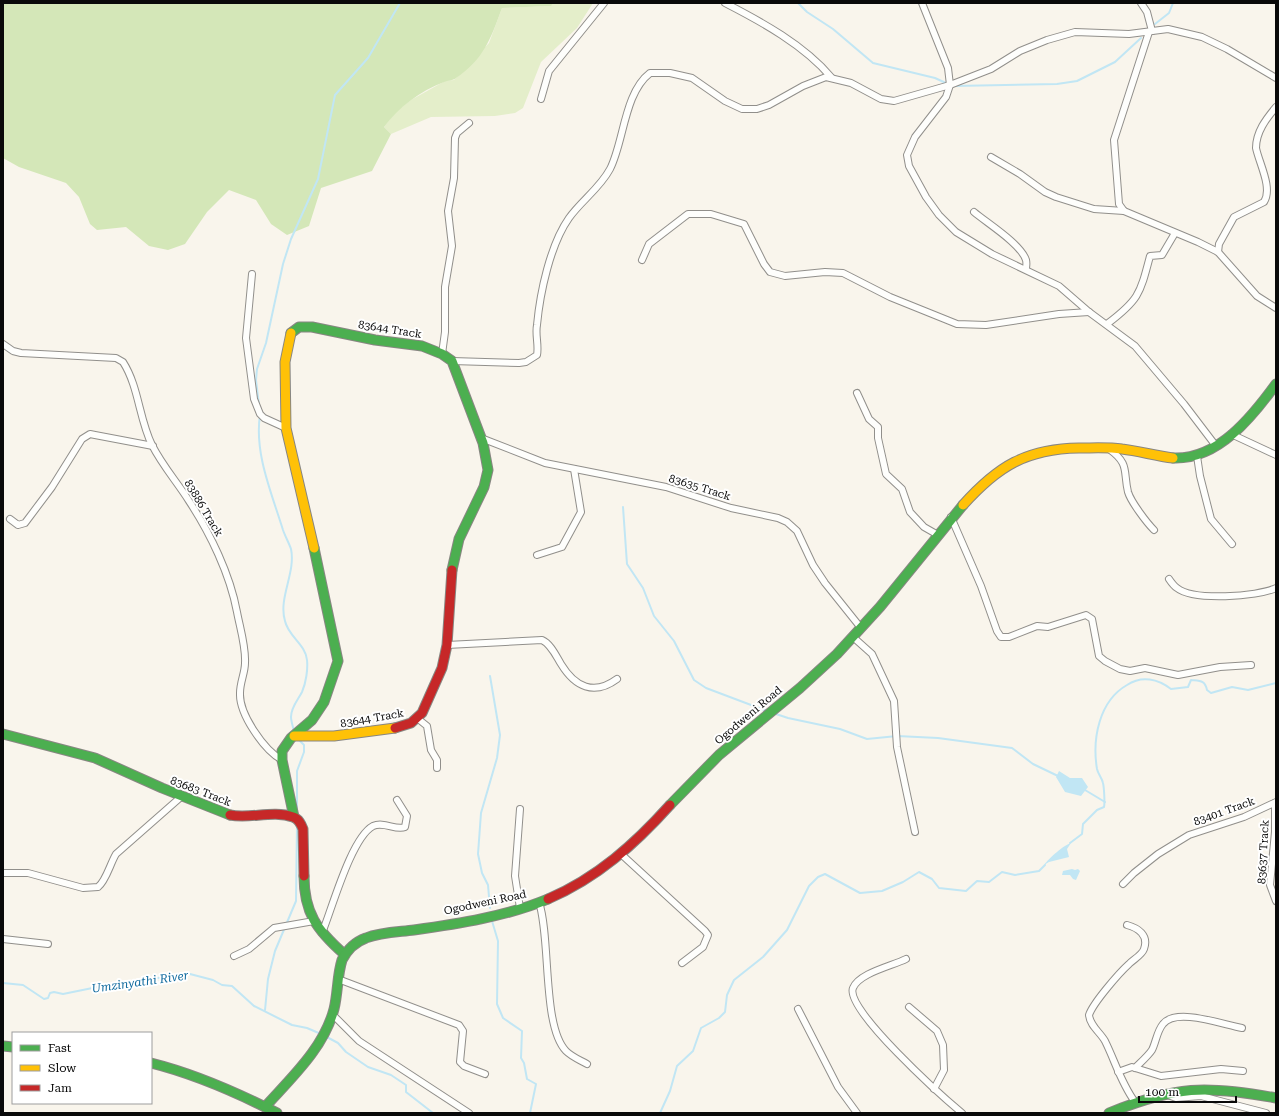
<svg xmlns="http://www.w3.org/2000/svg" width="1279" height="1116" font-family="'Roboto Serif',serif">
	<style>
		.green { fill: #e4eeca }
		.forest { fill: #d4e7b8 }
		.water { fill: #c1e6f4 }
		.lines { fill: none; stroke-linecap: round; stroke-linejoin: round }
		.stream { stroke: #c1e6f4; stroke-width: 2 }
		.street-casing { stroke: #918f8b; stroke-width: 8 }
		.fast-casing { stroke: #888682; stroke-width: 11 }
		.slow-casing { stroke: #888682; stroke-width: 11 }
		.jam-casing { stroke: #888682; stroke-width: 11 }
		.street { stroke: #fefefc; stroke-width: 6 }
		.fast { stroke: #4caf50; stroke-width: 9 }
		.slow { stroke: #ffc107; stroke-width: 9 }
		.jam { stroke: #c62828; stroke-width: 9 }
		.labels { text-anchor: middle; stroke-width: 4; stroke-linejoin: round; paint-order: stroke }
		.street-label { font-size: 11px; fill: #090909; stroke: #fff }
		.water-label { font-size: 12px; font-style: italic; fill: #106a9e; stroke: #fff }
	</style>
	<rect width="100%" height="100%" fill="#f9f5ec"/>
	<path class="green" d="M553 3H593L577 28 541 62 523 108 515 113 495 116 431 117 391 134 384 127 396 111 411 100 445 81 454 80 489 43 502 8 550 6Z"/>
	<path class="forest" d="M3 3H553L551 6 502 8C491 38 484 59 456 78 453 81 448 80 444 82 420 91 399 107 384 127L391 134 372 171 321 188 309 226 287 235 271 224 256 200 229 190 207 212 185 244 168 250 149 246 126 227 97 230 90 224 79 197 66 183 19 167 3 158Z"/>
	<g class="water">
		<path d="M1059 771 1070 778H1082L1088 787 1081 796 1065 792 1056 777Z"/>
		<path d="M1071 843 1067 849 1069 857 1049 862 1044 865C1049 858 1064 845 1071 843Z"/>
		<path d="M1072 869 1075 870 1078 869 1080 871 1076 880 1073 879 1070 875H1062L1063 871Z"/>
	</g>
	<g class="lines">
		<g class="stream">
			<path d="M798 3 807 12 833 29 873 63 935 78 948 84"/>
			<path d="M1155 24 1169 13 1173 3"/>
			<path d="M954 86 1057 84 1077 81 1115 62 1141 38"/>
			<path d="M259 405 256 380 257 369 266 343 283 264 291 239 318 179 335 95 368 58 400 3"/>
			<path d="M260 415C254 453 272 494 283 530 285 536 289 543 291 549 296 573 278 598 285 621 288 636 306 645 307 660 308 669 306 683 302 692 298 700 291 707 291 717 291 721 293 727 294 731"/>
			<path d="M623 507 627 564 643 588 654 616 674 641 694 680 706 688 767 711"/>
			<path d="M490 676 500 735 497 758 481 813 478 854 482 873 488 885 490 908"/>
			<path d="M773 713 788 718 840 729 867 739 897 736 938 738 1012 748 1033 764 1058 776"/>
			<path d="M1085 790 1105 802"/>
			<path d="M297 814V771L304 752V745L299 740"/>
			<path d="M1070 843 1082 834 1083 824 1097 810 1104 807C1105 803 1104 787 1103 783 1102 778 1098 774 1097 769 1092 739 1099 701 1127 685 1142 675 1158 679 1171 689L1188 687 1191 680C1200 681 1205 680 1207 690L1211 693 1232 687 1248 690 1276 683"/>
			<path d="M492 921 498 941 497 1004 503 1018 522 1031 521 1058 524 1063 527 1079 536 1084 530 1113"/>
			<path d="M3 983 23 985 44 999 48 998 50 993 54 992 63 994 117 983 190 974 213 980 222 985 232 986 254 1006 292 1025 307 1028 321 1034"/>
			<path d="M265 1010 268 979 275 951 296 901 297 824"/>
			<path d="M325 1036 338 1043 346 1052 368 1067 391 1075 406 1085V1092L433 1113"/>
			<path d="M660 1113 670 1091 677 1066 693 1051 701 1028 719 1018 725 1012 727 995 734 980 763 957 787 930 809 886 818 877 825 874 860 893 882 891 903 882 919 872 932 879 939 888 966 891 977 881 989 882 1002 872 1015 875 1039 871 1045 865"/>
		</g>
		<defs>
			<g id="street">
				<path d="M725 3C762 22 804 45 831 77"/>
				<path d="M922 3 948 68 950 85 946 97 915 137 907 155 909 166 926 197 939 215 956 232 992 254 1059 286 1089 312 1135 346 1184 404 1216 446"/>
				<path d="M1141 3 1147 12 1152 31"/>
				<path d="M1149 32 1114 140 1119 204 1124 211 1198 242 1218 252 1257 296 1276 308"/>
				<path d="M541 99 549 71 604 3"/>
				<path d="M991 157 1020 174 1045 192 1056 197 1094 209 1124 211"/>
				<path d="M974 212C987 223 1021 244 1026 260 1027 264 1026 266 1026 269"/>
				<path d="M1218 252 1219 244 1234 217 1264 202C1273 188 1259 163 1256 148 1256 132 1266 119 1276 107"/>
				<path d="M642 260 649 244 688 214H711L744 224 764 264 770 272 785 276 825 272 843 273 890 297 957 324 986 325 1059 314 1089 312"/>
				<path d="M252 274 246 338 254 399 260 414 264 418 286 428"/>
				<path d="M1107 324C1139 300 1140 294 1150 256L1162 255 1175 233"/>
				<path d="M3 344 13 351 21 353 116 358 123 362C139 387 139 419 152 445 162 465 177 482 189 501 210 533 230 574 237 612 240 628 246 647 245 663 245 673 240 682 240 693 239 714 264 750 282 760"/>
				<path d="M442 354 445 332V287L452 246 448 211 454 178 455 138 457 133 469 123"/>
				<path d="M452 361 519 363 526 362 537 355C539 345 535 335 537 325 540 293 550 245 569 218 581 201 600 188 610 169 624 142 624 93 650 73H670L692 78 725 101 742 109H757L769 105 803 86 826 77 851 83 881 99 894 101 950 85 991 69 1020 51 1047 40 1075 32 1129 34 1168 29 1202 37 1227 49 1276 78"/>
				<path d="M857 393 869 419 878 427V438L886 474 902 489 910 512 924 527 938 535"/>
				<path d="M1231 434 1276 455"/>
				<path d="M481 438 545 463 666 487 731 508 778 518 787 522 797 531 813 565 825 583 861 628"/>
				<path d="M1109 449C1130 464 1123 471 1128 492 1131 502 1147 523 1154 530"/>
				<path d="M1197 456 1200 476 1211 519 1232 544"/>
				<path d="M951 517 981 586 997 631 1001 637H1009L1037 626 1048 627 1086 615 1092 619 1099 656 1105 661 1120 669 1130 671 1145 668 1178 675 1220 667 1251 665"/>
				<path d="M10 519 18 525 25 523 52 487 82 439 90 434 95 435 153 446"/>
				<path d="M537 555 562 547 581 512 574 469"/>
				<path d="M1169 579C1171 582 1174 586 1177 588 1193 601 1257 597 1276 588"/>
				<path d="M853 637 872 654 894 701 897 747 915 832"/>
				<path d="M447 645 542 640C551 644 556 656 561 664 575 687 594 696 617 679"/>
				<path d="M417 718 427 726 431 750 437 760V768"/>
				<path d="M1275 803V832L1270 885 1276 901"/>
				<path d="M621 854 705 931 708 935 703 947 682 963"/>
				<path d="M3 873H28L83 888 98 887C106 881 110 864 116 854L182 796"/>
				<path d="M1123 884 1134 873 1158 854 1189 835 1244 817 1276 802"/>
				<path d="M539 902C551 939 542 1026 566 1051 572 1057 580 1060 587 1064"/>
				<path d="M520 908 515 876 520 809"/>
				<path d="M1127 925C1138 928 1149 935 1144 949 1142 955 1134 959 1129 964 1119 973 1093 1003 1089 1015 1090 1026 1100 1032 1105 1041 1115 1061 1121 1083 1135 1102"/>
				<path d="M322 933C332 909 351 838 373 826 384 821 396 831 405 827L407 816 397 800"/>
				<path d="M3 939 48 944"/>
				<path d="M234 956 249 949 274 928 314 921"/>
				<path d="M906 959C892 966 859 973 853 988 844 1009 944 1098 962 1113"/>
				<path d="M338 979 459 1025 463 1031 460 1062 464 1066 485 1074"/>
				<path d="M909 1007 937 1031 943 1045 944 1070 934 1089"/>
				<path d="M798 1009 838 1087 857 1113"/>
				<path d="M333 1015 359 1041 469 1113"/>
				<path d="M1135 1068C1141 1062 1148 1056 1152 1050 1156 1042 1157 1031 1163 1024 1176 1007 1224 1025 1242 1028"/>
				<path d="M1118 1072 1132 1067 1161 1076 1221 1069 1243 1071"/>
				<path d="M1165 1094 1176 1098 1201 1096 1266 1113"/>
			</g>
			<g id="fast">
				<path d="M291 333 299 327H312L375 340 422 346 442 354 452 361 483 443 488 470 484 487 459 539 452 570"/>
				<path d="M1173 458C1218 460 1252 417 1276 384"/>
				<path d="M3 734 95 758 162 788 230 815"/>
				<path d="M670 805 719 755 800 688 837 654 880 607 963 505"/>
				<path d="M294 817 282 760V751L291 738 312 720 324 702 338 661 314 548"/>
				<path d="M304 876C304 913 317 930 344 954"/>
				<path d="M3 1046 13 1047"/>
				<path d="M151 1063C195 1074 236 1092 277 1113"/>
				<path d="M265 1107C291 1078 324 1048 334 1009 338 993 337 976 342 960 347 950 355 942 366 938 381 932 398 932 414 930 457 924 508 916 548 899"/>
				<path d="M1109 1113C1175 1086 1206 1085 1276 1098"/>
			</g>
			<g id="slow">
				<path d="M291 333 285 362 286 428 314 548"/>
				<path d="M963 505C998 466 1026 449 1079 448 1093 448 1108 447 1122 449 1139 451 1156 456 1173 458"/>
				<path d="M294 736H334L395 728"/>
			</g>
			<g id="jam">
				<path d="M395 728 411 723 422 713 442 668 447 645 452 570"/>
				<path d="M230 815C250 819 273 810 293 817 299 819 301 824 303 829L304 876"/>
				<path d="M548 899C597 878 635 844 670 805"/>
			</g>
		</defs>
		<use href="#street" class="street-casing"/>
		<use href="#fast" class="fast-casing"/>
		<use href="#slow" class="slow-casing"/>
		<use href="#jam" class="jam-casing"/>
		<use href="#street" class="street"/>
		<use href="#fast" class="fast"/>
		<use href="#slow" class="slow"/>
		<use href="#jam" class="jam"/>
	</g>
	<g class="labels">
		<g class="street-label">
			<text transform="translate(390 329) rotate(9)" y="4">83644 Track</text>
			<text transform="translate(700 487) rotate(17)" y="4">83635 Track</text>
			<text transform="translate(204 508) rotate(59)" y="4">83886 Track</text>
			<text transform="translate(748 715) rotate(-40)" y="4">Ogodweni Road</text>
			<text transform="translate(372 718) rotate(-10)" y="4">83644 Track</text>
			<text transform="translate(201 791) rotate(21)" y="4">83683 Track</text>
			<text transform="translate(1224 811) rotate(-20)" y="4">83401 Track</text>
			<text transform="translate(1263 852) rotate(-87)" y="4">83637 Track</text>
			<text transform="translate(485 902) rotate(-12)" y="4">Ogodweni Road</text>
		</g>
		<g class="water-label">
			<text transform="translate(140 982) rotate(-8)" y="4">Umzinyathi River</text>
		</g>
	</g>
	<rect width="1279" height="1116" fill="none" stroke="#090909" stroke-width="8"/>
	<rect x="12" y="1032" width="140" height="72" fill="#ffffff" stroke="#9d9d9d"/>
	<rect x="20" y="1045" width="20" height="6" fill="#4caf50" stroke="#9d9d9d"/>
	<text x="48" y="1052" font-size="12" fill="#090909">Fast</text>
	<rect x="20" y="1065" width="20" height="6" fill="#ffc107" stroke="#9d9d9d"/>
	<text x="48" y="1072" font-size="12" fill="#090909">Slow</text>
	<rect x="20" y="1085" width="20" height="6" fill="#c62828" stroke="#9d9d9d"/>
	<text x="48" y="1092" font-size="12" fill="#090909">Jam</text>
	<path d="M1139 1096v6h97v-6" fill="none" stroke="#090909" stroke-width="2"/>
	<text x="1145" y="1096" font-size="12" fill="#090909" stroke="#ffffff" stroke-width="3" paint-order="stroke">100 m</text>
</svg>
